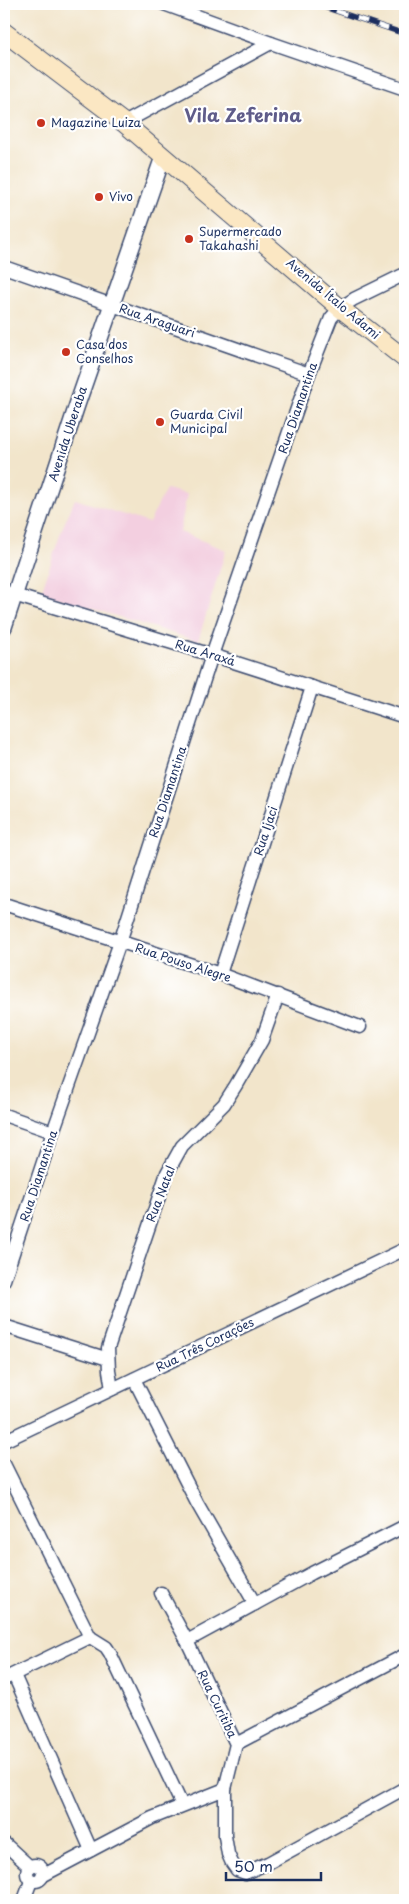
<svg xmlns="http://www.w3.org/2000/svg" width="409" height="1904" font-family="'Playpen Sans',sans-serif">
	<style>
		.built { fill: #f3cfe0 }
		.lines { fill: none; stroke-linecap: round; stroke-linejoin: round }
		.minor-casing { stroke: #3b4a6e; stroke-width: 15 }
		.tertiary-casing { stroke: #3b4a6e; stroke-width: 18 }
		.secondary-casing { stroke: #3b4a6e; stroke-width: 20 }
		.minor { stroke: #fff; stroke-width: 12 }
		.tertiary { stroke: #fff; stroke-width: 15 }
		.secondary { stroke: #fbe7c3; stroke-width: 18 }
		.rail-casing { stroke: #1b2f5e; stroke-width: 5.5 }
		.rail { stroke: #fff; stroke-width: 4; stroke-dasharray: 11; stroke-linecap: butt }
		.poi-dot { fill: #c8321e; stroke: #fff; stroke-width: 2 }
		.labels { text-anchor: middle; stroke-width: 4.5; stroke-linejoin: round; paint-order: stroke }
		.poi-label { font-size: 12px; fill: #1b2f5e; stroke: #fff; text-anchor: start }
		.street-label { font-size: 12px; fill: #1b2f5e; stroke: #fff }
		.district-label { font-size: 18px; font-weight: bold; fill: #5f5c8a; stroke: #fff }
	</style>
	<rect width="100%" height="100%" fill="#fff"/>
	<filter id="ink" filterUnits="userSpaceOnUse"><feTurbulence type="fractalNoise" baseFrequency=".02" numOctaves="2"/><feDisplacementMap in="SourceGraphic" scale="10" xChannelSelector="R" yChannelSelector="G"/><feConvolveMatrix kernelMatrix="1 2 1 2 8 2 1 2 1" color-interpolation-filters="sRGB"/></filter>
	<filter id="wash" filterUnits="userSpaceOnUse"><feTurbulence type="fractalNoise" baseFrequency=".0096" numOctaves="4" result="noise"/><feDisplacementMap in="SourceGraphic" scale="20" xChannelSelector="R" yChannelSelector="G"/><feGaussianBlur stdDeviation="1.12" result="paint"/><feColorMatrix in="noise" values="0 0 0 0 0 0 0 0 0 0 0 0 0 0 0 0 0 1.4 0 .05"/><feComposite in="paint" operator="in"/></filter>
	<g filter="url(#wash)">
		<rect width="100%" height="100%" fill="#f2e5cb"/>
		<path class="built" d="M166 489 187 494 180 532 226 550 198 641 41 593 62 529 75 499 149 523Z"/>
	</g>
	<g filter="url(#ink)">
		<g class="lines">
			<defs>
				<g id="minor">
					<path d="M164 4 271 43 405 89"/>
					<path d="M124 123 271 43"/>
					<path d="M4 267 309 374"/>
					<path d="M4 592 212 655 405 717"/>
					<path d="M4 904 220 974 360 1027"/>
					<path d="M220 974 312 687"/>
					<path d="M4 1115 53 1132"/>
					<path d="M4 1280 53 1132 120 942 212 655 309 374 331 318 340 308 354 299 405 274"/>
					<path d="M4 1326 108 1359"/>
					<path d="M134 1379 197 1503 255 1604"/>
					<path d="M112 1389 109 1371 108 1348 167 1173 182 1146 224 1104 236 1085 262 1040 278 995"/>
					<path d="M4 1441 405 1249"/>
					<path d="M4 1464 90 1637"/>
					<path d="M161 1593 187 1641 236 1744 225 1789V1836L228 1854 232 1863 237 1870 245 1873 268 1863 405 1788"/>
					<path d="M90 1637 106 1647 110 1653 182 1805"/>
					<path d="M187 1641 312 1573 405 1526"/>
					<path d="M14 1675 91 1850"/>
					<path d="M4 1679 90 1637"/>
					<path d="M236 1744 405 1655"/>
					<path d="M4 1843 30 1867"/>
					<circle cx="35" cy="1873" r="8"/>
					<path d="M42 1876 152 1818 225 1789"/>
					<path d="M24 1900 31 1881"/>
				</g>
				<path id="tertiary" d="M4 627 77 405 163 157"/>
				<path id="secondary" d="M4 32 124 123 340 308 405 359"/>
			</defs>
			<use href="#minor" class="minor-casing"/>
			<use href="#tertiary" class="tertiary-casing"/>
			<use href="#secondary" class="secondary-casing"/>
			<use href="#minor" class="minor"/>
			<use href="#tertiary" class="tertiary"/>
			<use href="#secondary" class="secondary"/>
			<defs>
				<g id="rail">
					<path d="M315 4 405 34"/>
					<path d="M393 4 405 9"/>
				</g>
			</defs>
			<use href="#rail" class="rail-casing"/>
			<use href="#rail" class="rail"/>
		</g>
	</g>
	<g class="poi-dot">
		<circle cx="41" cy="123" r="5"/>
		<circle cx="99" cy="197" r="5"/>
		<circle cx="189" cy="239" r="5"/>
		<circle cx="66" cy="352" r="5"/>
		<circle cx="160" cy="422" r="5"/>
	</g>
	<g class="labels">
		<g class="poi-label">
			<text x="51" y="127">Magazine Luiza</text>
			<text x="109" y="201">Vivo</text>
			<text x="199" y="236">Supermercado<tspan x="199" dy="14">Takahashi</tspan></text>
			<text x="76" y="349">Casa dos<tspan x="76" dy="14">Conselhos</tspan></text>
			<text x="170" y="419">Guarda Civil<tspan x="170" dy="14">Municipal</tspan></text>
		</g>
		<g class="street-label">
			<text transform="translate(333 299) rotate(40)" y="4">Avenida Ítalo Adami</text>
			<text transform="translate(157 321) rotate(19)" y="4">Rua Araguari</text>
			<text transform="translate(298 408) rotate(-71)" y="4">Rua Diamantina</text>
			<text transform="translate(68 434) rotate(-72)" y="4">Avenida Uberaba</text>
			<text transform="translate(205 653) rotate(17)" y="4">Rua Araxá</text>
			<text transform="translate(168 792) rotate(-72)" y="4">Rua Diamantina</text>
			<text transform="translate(266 831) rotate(-72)" y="4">Rua Ijaci</text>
			<text transform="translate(183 963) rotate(18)" y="4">Rua Pouso Alegre</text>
			<text transform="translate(39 1176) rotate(-72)" y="4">Rua Diamantina</text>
			<text transform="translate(161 1194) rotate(-69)" y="4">Rua Natal</text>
			<text transform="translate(205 1345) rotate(-26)" y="4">Rua Três Corações</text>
			<text transform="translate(217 1704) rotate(64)" y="4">Rua Curitiba</text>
		</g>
		<g class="district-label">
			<text x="243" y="122">Vila Zeferina</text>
		</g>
	</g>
	<rect width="409" height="1904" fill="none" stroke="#fff" stroke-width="20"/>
	<path d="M226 1872v8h95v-8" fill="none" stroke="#1b2f5e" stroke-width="2.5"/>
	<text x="234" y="1872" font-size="15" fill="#1b2f5e" stroke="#ffffff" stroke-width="4" paint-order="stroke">50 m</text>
</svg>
